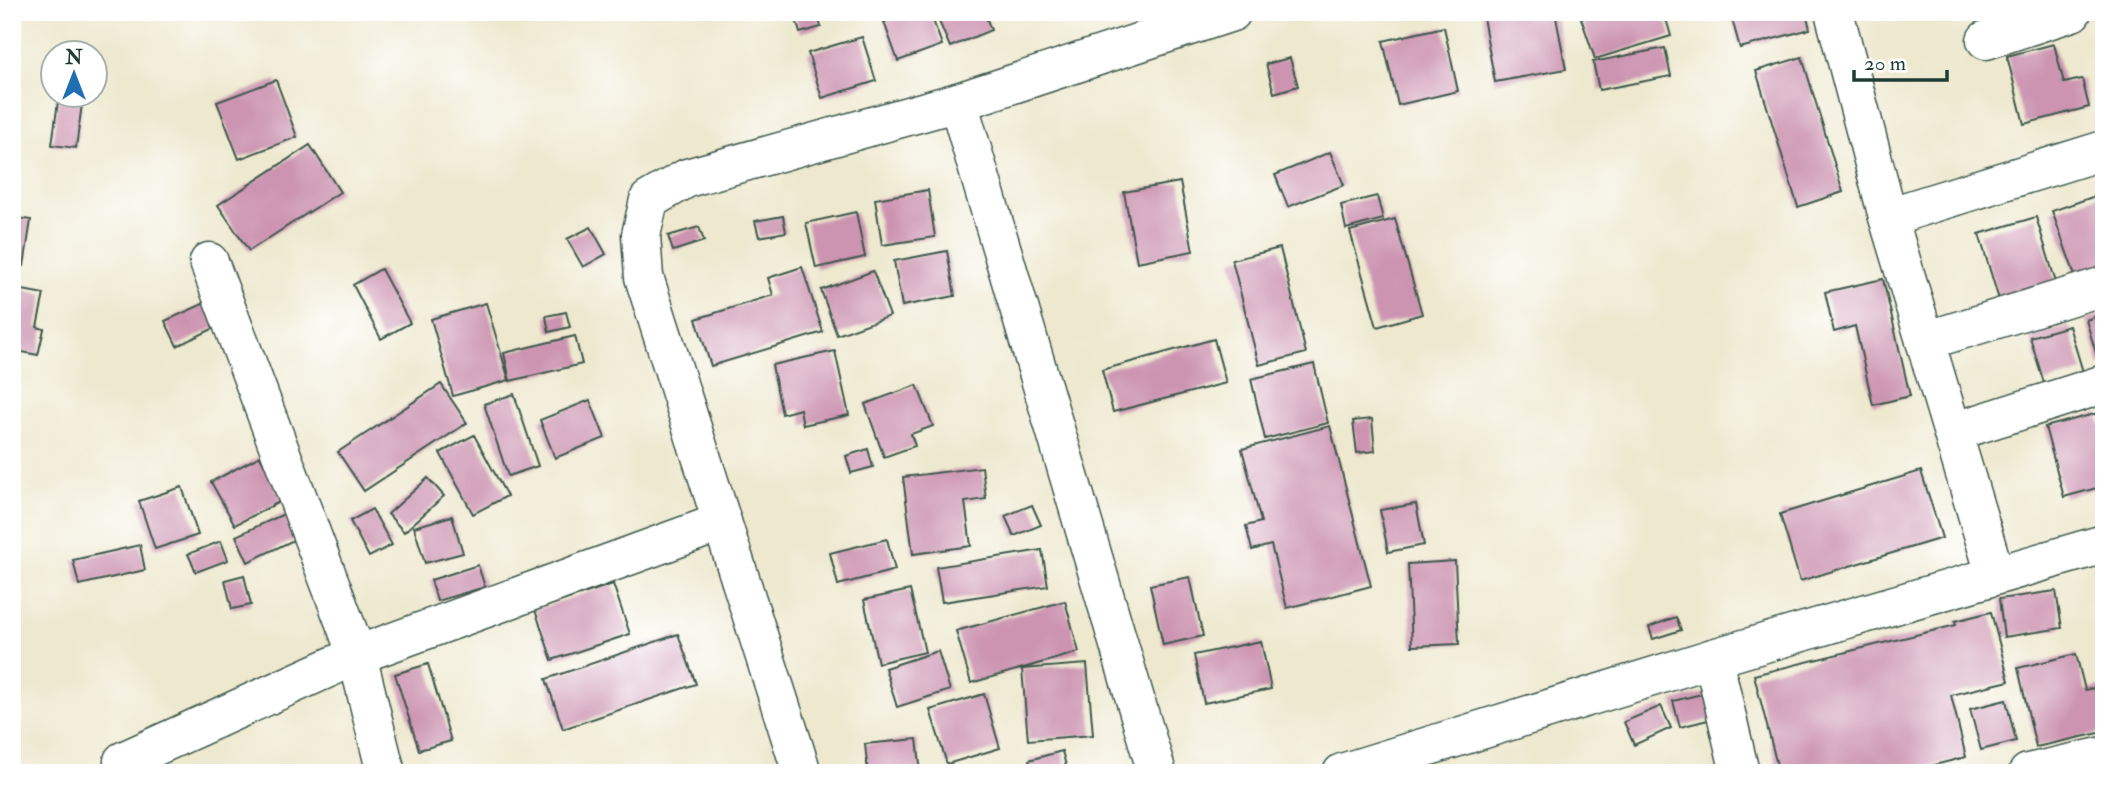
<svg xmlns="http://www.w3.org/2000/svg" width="2116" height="785" font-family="'IM FELL Double Pica',serif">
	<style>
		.building { fill: #cc94b1 }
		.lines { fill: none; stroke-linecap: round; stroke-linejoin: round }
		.minor-casing { stroke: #3e574b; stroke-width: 41 }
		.minor { stroke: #fff; stroke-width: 38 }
	</style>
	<rect width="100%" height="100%" fill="#fff"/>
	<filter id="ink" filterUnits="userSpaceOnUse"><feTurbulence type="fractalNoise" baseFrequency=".0143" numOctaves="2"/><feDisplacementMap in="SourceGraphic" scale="14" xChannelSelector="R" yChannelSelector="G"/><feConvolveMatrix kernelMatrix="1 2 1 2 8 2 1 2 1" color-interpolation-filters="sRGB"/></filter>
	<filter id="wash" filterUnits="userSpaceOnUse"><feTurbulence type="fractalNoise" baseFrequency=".00686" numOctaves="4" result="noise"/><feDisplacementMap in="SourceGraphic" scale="28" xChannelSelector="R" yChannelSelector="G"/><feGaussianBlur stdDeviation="1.57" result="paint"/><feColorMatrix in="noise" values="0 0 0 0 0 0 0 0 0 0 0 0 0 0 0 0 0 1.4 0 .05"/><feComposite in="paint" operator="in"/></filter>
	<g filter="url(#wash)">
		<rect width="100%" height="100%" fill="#ede8ce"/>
		<g id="blocks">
			<g class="building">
				<path d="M794 12H817L821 27 800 33Z"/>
				<path d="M913 12H930L942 45 898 61 884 22Z"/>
				<path d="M935 12H984L991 30 950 47Z"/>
				<path d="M1482 12H1555L1566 69 1495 82Z"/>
				<path d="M1579 12H1664L1671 36 1595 59Z"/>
				<path d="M1730 12H1806L1810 29 1740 48Z"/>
				<path d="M1444 27 1458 91 1398 105 1383 41Z"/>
				<path d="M862 37 876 81 822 98 808 53Z"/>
				<path d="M2054 44 2064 83 2082 79 2089 107 2024 124 2007 56Z"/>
				<path d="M1665 48 1671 76 1599 90 1593 62Z"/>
				<path d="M1802 57 1843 192 1798 207 1756 71Z"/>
				<path d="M1290 58 1298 86 1274 93 1266 64Z"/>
				<path d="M276 80 297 137 239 159 217 102Z"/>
				<path d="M59 94 83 97 76 148 52 145Z"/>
				<path d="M310 145 340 192 249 251 218 205Z"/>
				<path d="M1330 152 1344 185 1288 207 1275 175Z"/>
				<path d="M1180 182 1193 251 1137 262 1124 192Z"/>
				<path d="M928 190 935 237 882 245 875 199Z"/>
				<path d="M2104 193V268L2076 278 2052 211Z"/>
				<path d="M1377 196 1383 219 1346 229 1341 205Z"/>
				<path d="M856 212 865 257 816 268 806 223Z"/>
				<path d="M783 216 786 232 759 237 755 221Z"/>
				<path d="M12 217 31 220 24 266 12 265Z"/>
				<path d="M2036 217 2057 286 2000 303 1979 234Z"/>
				<path d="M1395 219 1422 314 1377 327 1350 231Z"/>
				<path d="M591 227 606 254 583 267 567 239Z"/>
				<path d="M699 227 704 241 673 251 668 236Z"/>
				<path d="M1280 248 1306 353 1259 365 1232 260Z"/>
				<path d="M947 251 955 296 902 306 894 261Z"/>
				<path d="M802 267 823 332 711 366 696 319 773 295 768 278Z"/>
				<path d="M381 269 410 323 381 339 353 285Z"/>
				<path d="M873 271 890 316 837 335 821 290Z"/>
				<path d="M1883 279 1910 396 1873 405 1855 326 1834 332 1825 292Z"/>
				<path d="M12 288 44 294 37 327 44 329 38 355 12 350Z"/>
				<path d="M214 299 225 323 177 346 165 321Z"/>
				<path d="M486 303 509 380 453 396 431 319Z"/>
				<path d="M566 312 570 327 549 332 546 316Z"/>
				<path d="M2104 314V365L2100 366 2086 320Z"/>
				<path d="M2069 326 2083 372 2044 383 2030 337Z"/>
				<path d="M575 336 582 364 510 381 504 353Z"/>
				<path d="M1214 339 1226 383 1113 412 1102 370Z"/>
				<path d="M835 351 849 415 803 425 800 409 782 414 772 365Z"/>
				<path d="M1314 364 1328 423 1265 439 1251 379Z"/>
				<path d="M441 384 467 423 364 491 338 452Z"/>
				<path d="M917 385 933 426 911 434 915 446 884 457 865 404Z"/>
				<path d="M514 394 538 466 508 476 484 404Z"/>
				<path d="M590 400 605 438 555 458 540 420Z"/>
				<path d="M2098 413 2104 434V486L2064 497 2045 427Z"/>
				<path d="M1372 419 1375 451 1357 453 1353 421Z"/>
				<path d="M1330 426 1371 586 1287 608 1271 545 1252 550 1246 526 1261 522 1242 449Z"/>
				<path d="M474 435 507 496 473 514 440 453Z"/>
				<path d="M868 449 873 467 851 473 846 456Z"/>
				<path d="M260 456 283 500 235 525 211 482Z"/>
				<path d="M982 467 986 499 965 502 971 546 913 554 903 477Z"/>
				<path d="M1921 471 1942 538 1800 581 1780 514Z"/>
				<path d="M428 478 444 496 404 532 388 514Z"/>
				<path d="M182 487 198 535 155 549 139 501Z"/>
				<path d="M1416 504 1424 545 1388 552 1380 510Z"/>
				<path d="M1032 505 1041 525 1014 536 1005 516Z"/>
				<path d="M372 509 392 545 369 557 350 521Z"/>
				<path d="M286 513 298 538 248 562 236 536Z"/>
				<path d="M452 516 463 553 425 563 414 527Z"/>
				<path d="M887 539 895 570 838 585 830 553Z"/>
				<path d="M221 541 228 560 196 572 188 554Z"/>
				<path d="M140 545 145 570 79 585 73 560Z"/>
				<path d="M1042 550 1048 586 942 602 936 567Z"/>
				<path d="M1455 561 1459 644 1412 646 1408 564Z"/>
				<path d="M478 565 485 587 437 601 431 580Z"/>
				<path d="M244 575 251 605 232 609 225 580Z"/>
				<path d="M1190 577 1203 636 1163 645 1150 585Z"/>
				<path d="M613 584 630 634 552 660 535 610Z"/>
				<path d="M910 590 925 652 878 663 864 600Z"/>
				<path d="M2056 591 2062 628 2004 637 1999 599Z"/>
				<path d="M1065 601 1079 652 971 683 956 631Z"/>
				<path d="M1991 612 2009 681 1951 695 1966 757 1903 773H1779L1754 675 1956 625 1955 621Z"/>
				<path d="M1676 617 1681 630 1653 639 1649 627Z"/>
				<path d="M678 634 696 684 563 729 546 679Z"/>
				<path d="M1261 641 1271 689 1204 703 1194 655Z"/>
				<path d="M938 651 950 690 897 707 885 668Z"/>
				<path d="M2076 654 2085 690 2104 686V732L2036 747 2018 668Z"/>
				<path d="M428 664 451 741 419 750 395 674Z"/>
				<path d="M1087 664 1093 735 1028 740 1022 669Z"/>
				<path d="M1706 693 1712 719 1680 727 1673 701Z"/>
				<path d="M984 694 1000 748 947 764 930 710Z"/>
				<path d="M2006 700 2016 741 1981 750 1970 709Z"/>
				<path d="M1661 706 1671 728 1634 745 1624 722Z"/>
				<path d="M917 739 921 773H868L865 744Z"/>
				<path d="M1062 751 1068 773H1033L1029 760Z"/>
			</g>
		</g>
	</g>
	<g filter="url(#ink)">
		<use href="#blocks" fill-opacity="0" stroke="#3e574b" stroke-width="2"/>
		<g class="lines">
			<defs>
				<g id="minor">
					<path d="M1834 12 1888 217 1995 574"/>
					<path d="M1986 40 2072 12"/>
					<path d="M958 102 1157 773"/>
					<path d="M1888 217 2104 150"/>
					<path d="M209 262 357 655 386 773"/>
					<path d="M1925 341 2104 286"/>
					<path d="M1953 432 2104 384"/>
					<path d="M1713 658 1740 773"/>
					<path d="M123 761 357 655 722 522"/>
					<path d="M802 773 644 277 641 235 649 200 687 178 958 102 1232 12"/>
					<path d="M1342 773 1713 658 2104 544"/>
					<path d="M2028 773 2104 756"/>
				</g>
			</defs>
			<use href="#minor" class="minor-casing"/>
			<use href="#minor" class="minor"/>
		</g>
	</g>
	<rect width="2116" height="785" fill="none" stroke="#fff" stroke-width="42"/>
	<g transform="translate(74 74)"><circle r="33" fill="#ffffff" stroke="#a5b1ae" stroke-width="2"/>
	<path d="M0-5L12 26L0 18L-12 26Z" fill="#1f6fb2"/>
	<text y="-10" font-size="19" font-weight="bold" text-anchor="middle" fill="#1f3d34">N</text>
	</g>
	<path d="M1854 70v10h93v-10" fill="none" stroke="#1f3d34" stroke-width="3.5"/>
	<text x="1864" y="70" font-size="21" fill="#1f3d34" stroke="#ffffff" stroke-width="5" paint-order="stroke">20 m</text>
</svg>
